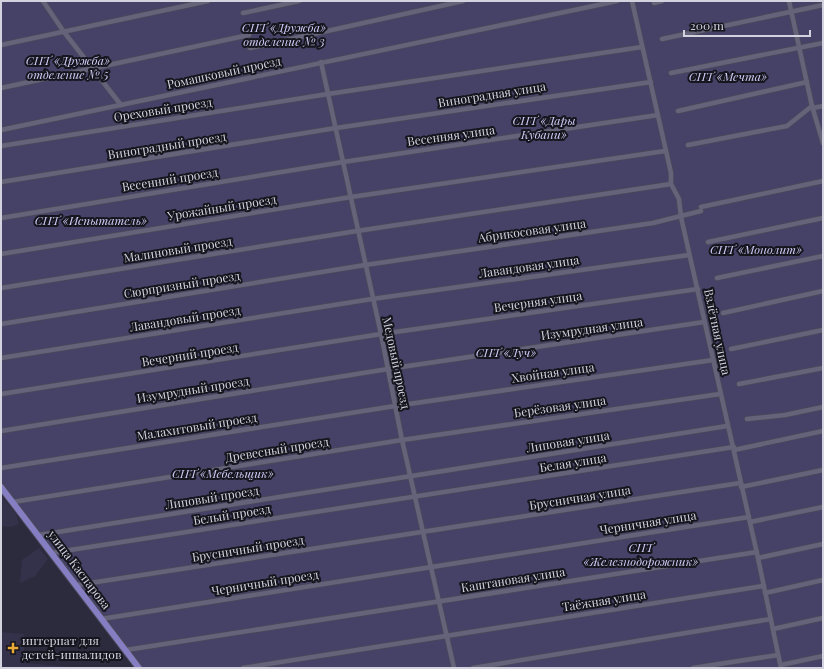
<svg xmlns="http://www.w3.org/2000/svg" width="824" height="669" font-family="'Playfair Display',serif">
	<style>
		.built { fill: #34324b }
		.green { fill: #464267 }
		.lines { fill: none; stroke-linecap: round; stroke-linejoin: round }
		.minor-casing { stroke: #4a4959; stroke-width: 6 }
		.major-casing { stroke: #4a4959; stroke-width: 8 }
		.minor { stroke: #656379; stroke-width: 4.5 }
		.major { stroke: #867ec2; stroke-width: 6 }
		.poi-dot { fill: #eaaa38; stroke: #15151d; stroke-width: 1.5 }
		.labels { text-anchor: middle; stroke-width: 4; stroke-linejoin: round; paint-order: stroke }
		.park-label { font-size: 12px; font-style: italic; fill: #cfcdf8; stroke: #15151d }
		.street-label { font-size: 12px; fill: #d3d3e0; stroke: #15151d }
		.poi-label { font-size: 12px; fill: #d3d3e0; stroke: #15151d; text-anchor: start }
	</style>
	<rect width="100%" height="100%" fill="#2c2b3e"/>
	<g class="built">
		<path d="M1 496 16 514 19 524 11 527 1 526Z"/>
		<path d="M39 548 48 559 35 576 20 583 22 560Z"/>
		<path d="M1 632 24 634V663L83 668H1Z"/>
	</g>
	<path class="green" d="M1 1H823V668H139L1 487Z"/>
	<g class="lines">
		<defs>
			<g id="minor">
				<path d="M43 1 64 32 121 105"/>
				<path d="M632 1 671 173V184L679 199 681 217 758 558 781 668"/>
				<path d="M789 1 812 106 823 143"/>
				<path d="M654 3 662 1"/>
				<path d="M243 13 299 1"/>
				<path d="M662 39 823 5"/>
				<path d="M1 45 208 1"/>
				<path d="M250 48 463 1"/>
				<path d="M321 62 381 334 402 440 454 668"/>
				<path d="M671 73 823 43"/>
				<path d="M1 88 249 35"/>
				<path d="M813 108 823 106"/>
				<path d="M678 111 807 82"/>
				<path d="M1 130 617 1"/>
				<path d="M688 145 787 126 812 106"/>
				<path d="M1 146 328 94 642 47"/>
				<path d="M1 182 336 128 651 82"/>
				<path d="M701 207 823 181"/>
				<path d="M1 218 343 162 658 115"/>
				<path d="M708 242 823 218"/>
				<path d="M1 254 351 197 665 151"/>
				<path d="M717 278 823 256"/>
				<path d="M1 288 357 231 671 184"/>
				<path d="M723 313 823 291"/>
				<path d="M1 324 365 265 653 223 701 211"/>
				<path d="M731 349 823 330"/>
				<path d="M1 358 372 299 689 255"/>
				<path d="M739 384 823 368"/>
				<path d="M1 394 381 334 698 289"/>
				<path d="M747 419 785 415 823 407"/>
				<path d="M1 431 388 369 704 322"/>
				<path d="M734 450 823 431"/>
				<path d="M1 468 395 406 713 360"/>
				<path d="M741 487 823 470"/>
				<path d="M13 502 402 440 720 394"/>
				<path d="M750 522 823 507"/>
				<path d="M39 535 727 426"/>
				<path d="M51 553 734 447"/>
				<path d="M758 558 823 544"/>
				<path d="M77 585 740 483"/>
				<path d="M765 593 823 580"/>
				<path d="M101 619 749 517"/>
				<path d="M773 629 823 618"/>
				<path d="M126 650 757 552"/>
				<path d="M781 665 823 656"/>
				<path d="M243 668 763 586"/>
				<path d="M473 668 771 619"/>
				<path d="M693 668 778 655"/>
			</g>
			<path id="major" d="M1 487 139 668"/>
		</defs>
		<use href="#minor" class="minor-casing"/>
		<use href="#major" class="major-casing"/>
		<use href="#minor" class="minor"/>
		<use href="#major" class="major"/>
	</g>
	<path class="poi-dot" d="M11 642h4v4h4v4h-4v4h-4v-4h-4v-4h4z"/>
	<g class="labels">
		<g class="park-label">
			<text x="284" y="32">СНТ «Дружба»<tspan x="284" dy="14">отделение № 3</tspan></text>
			<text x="68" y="65">СНТ «Дружба»<tspan x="68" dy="14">отделение № 5</tspan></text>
			<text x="728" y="81">СНТ «Мечта»</text>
			<text x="544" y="125">СНТ «Дары<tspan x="544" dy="14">Кубани»</tspan></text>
			<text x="91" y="225">СНТ «Испытатель»</text>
			<text x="756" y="254">СНТ «Монолит»</text>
			<text x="506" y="357">СНТ «Луч»</text>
			<text x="223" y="478">СНТ «Мебельщик»</text>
			<text x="641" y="552">СНТ<tspan x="641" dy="14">«Железнодорожник»</tspan></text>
		</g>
		<g class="street-label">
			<text transform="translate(224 73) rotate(-12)" y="4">Ромашковый проезд</text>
			<text transform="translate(492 95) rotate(-9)" y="4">Виноградная улица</text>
			<text transform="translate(163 110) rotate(-9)" y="4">Ореховый проезд</text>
			<text transform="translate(451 136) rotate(-8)" y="4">Весенняя улица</text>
			<text transform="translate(167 146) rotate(-9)" y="4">Виноградный проезд</text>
			<text transform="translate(170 180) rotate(-9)" y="4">Весенний проезд</text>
			<text transform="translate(222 208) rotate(-9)" y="4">Урожайный проезд</text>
			<text transform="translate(532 231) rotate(-8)" y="4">Абрикосовая улица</text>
			<text transform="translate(178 250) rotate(-9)" y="4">Малиновый проезд</text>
			<text transform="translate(529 267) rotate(-8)" y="4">Лавандовая улица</text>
			<text transform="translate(182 285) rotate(-9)" y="4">Сюрпризный проезд</text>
			<text transform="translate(538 302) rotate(-8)" y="4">Вечерняя улица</text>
			<text transform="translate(185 319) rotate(-9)" y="4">Лавандовый проезд</text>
			<text transform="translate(592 329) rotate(-8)" y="4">Изумрудная улица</text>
			<text transform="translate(717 332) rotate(78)" y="4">Взлётная улица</text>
			<text transform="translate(190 355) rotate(-9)" y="4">Вечерний проезд</text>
			<text transform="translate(396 363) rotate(78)" y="4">Медовый проезд</text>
			<text transform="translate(553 373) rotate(-8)" y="4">Хвойная улица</text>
			<text transform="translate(193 390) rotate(-9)" y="4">Изумрудный проезд</text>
			<text transform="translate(560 407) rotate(-8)" y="4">Берёзовая улица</text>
			<text transform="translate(197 427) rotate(-9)" y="4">Малахитовый проезд</text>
			<text transform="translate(568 442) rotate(-9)" y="4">Липовая улица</text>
			<text transform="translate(277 450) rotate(-9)" y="4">Древесный проезд</text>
			<text transform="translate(573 463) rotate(-9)" y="4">Белая улица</text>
			<text transform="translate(212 498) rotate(-9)" y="4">Липовый проезд</text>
			<text transform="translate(580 498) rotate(-9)" y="4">Брусничная улица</text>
			<text transform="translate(232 515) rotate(-9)" y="4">Белый проезд</text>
			<text transform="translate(648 523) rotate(-9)" y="4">Черничная улица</text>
			<text transform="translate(248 549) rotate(-9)" y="4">Брусничный проезд</text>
			<text transform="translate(79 570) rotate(53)" y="4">улица Каспарова</text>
			<text transform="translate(513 580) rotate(-9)" y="4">Каштановая улица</text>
			<text transform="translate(265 583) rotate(-9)" y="4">Черничный проезд</text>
			<text transform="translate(604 601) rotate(-9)" y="4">Таёжная улица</text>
		</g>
		<g class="poi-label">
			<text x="22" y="645">интернат для<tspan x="22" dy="14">детей-инвалидов</tspan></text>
		</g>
	</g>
	<rect width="824" height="669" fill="none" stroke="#d3d3e0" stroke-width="4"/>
	<path d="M684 30v6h126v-6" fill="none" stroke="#d3d3e0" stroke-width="2"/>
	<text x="690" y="30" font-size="12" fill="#d3d3e0" stroke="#15151d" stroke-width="3" paint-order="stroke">200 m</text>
</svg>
